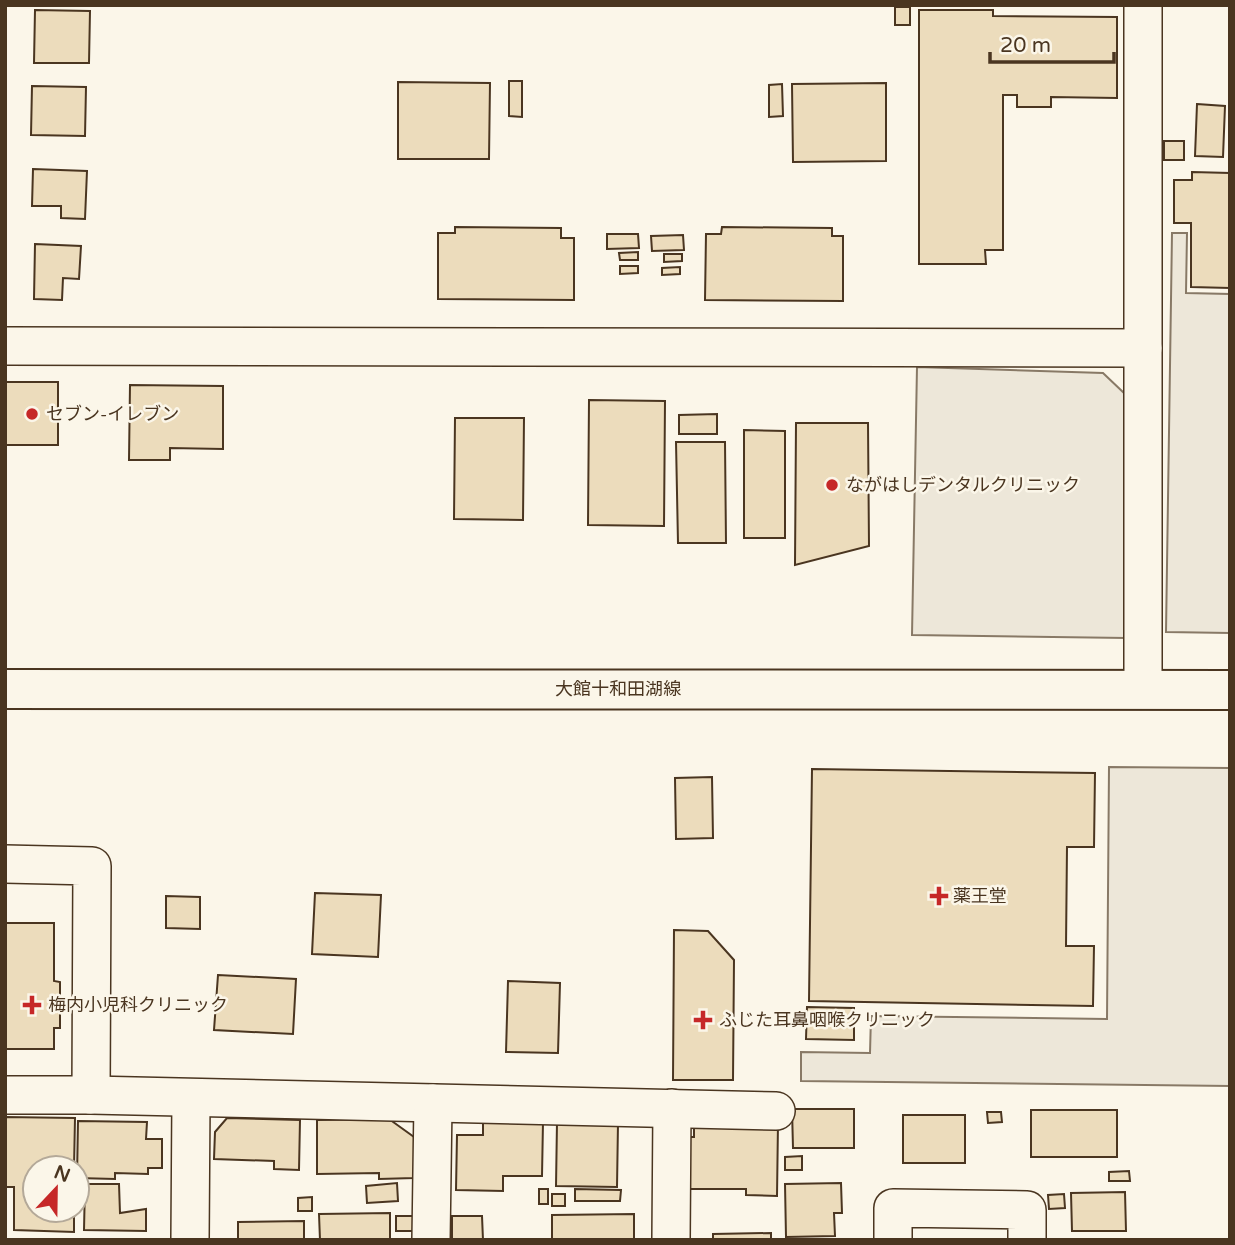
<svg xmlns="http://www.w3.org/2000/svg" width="1235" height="1245" font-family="'Varela Round','Noto Sans JP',sans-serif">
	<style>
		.parking { fill: #ede7d9; stroke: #887966; stroke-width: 2 }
		.building { fill: #ecdcbc; stroke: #4a3520; stroke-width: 2 }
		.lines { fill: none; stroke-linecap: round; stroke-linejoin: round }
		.street-casing { stroke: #4a3520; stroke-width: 40 }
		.primary-casing { stroke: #4a3520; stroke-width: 42 }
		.street { stroke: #fbf6e9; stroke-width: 37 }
		.primary { stroke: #fbf6e9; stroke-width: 38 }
		.poi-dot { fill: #c62828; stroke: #fbf6e9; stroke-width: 2.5 }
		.labels { text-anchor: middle; stroke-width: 5; stroke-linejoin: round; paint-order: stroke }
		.poi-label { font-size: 18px; fill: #4a3520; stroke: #fbf6e9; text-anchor: start }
		.street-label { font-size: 18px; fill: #4a3520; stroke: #fbf6e9 }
	</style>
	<rect width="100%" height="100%" fill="#fbf6e9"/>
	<g class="parking">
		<path d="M1172 233H1187L1186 293 1230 294V633L1166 632Z"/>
		<path d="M917 367 1103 373 1125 394 1126 638 912 635Z"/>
		<path d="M1109 767 1230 768V1086L801 1081V1052L870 1053 871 1016 1107 1019Z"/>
	</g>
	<g class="building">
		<rect x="895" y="7" width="15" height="18"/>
		<path d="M35 10 90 11 89 63H34Z"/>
		<path d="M919 10H993V16L1117 17V98L1051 97V107H1017V95H1003V250H985L986 264H919Z"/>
		<path d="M509 81H522V117L509 116Z"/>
		<path d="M398 82 490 83 489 159H398Z"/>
		<path d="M886 83V161L793 162 792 84Z"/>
		<path d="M782 84 783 116 769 117V85Z"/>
		<path d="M32 86 86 87 85 136 31 135Z"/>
		<path d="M1197 104 1225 106 1223 157 1195 156Z"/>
		<rect x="1164" y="141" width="20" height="19"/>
		<path d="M33 169 87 171 85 219 61 218V206H32Z"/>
		<path d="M1192 172 1230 173V288L1191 287V223H1174V180H1192Z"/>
		<path d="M455 227 561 228V238H574V300L438 299V233H455Z"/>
		<path d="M722 227 832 228V236H843V301L705 300 706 234H721Z"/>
		<path d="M607 234H638L639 248 607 249Z"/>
		<path d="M683 235 684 250 652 251 651 236Z"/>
		<path d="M35 244 81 246 79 279 63 278 62 300 34 299Z"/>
		<path d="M638 252V260H620L619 253Z"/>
		<path d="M664 254H682V261L664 262Z"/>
		<path d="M620 266H638V273L620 274Z"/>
		<path d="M680 267V274L662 275V268Z"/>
		<rect x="5" y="382" width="53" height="63"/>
		<path d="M130 385 223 386V449L170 448V460H129Z"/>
		<path d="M589 400 665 401 664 526 588 525Z"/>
		<path d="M717 414V434H679V415Z"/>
		<path d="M455 418H524L523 520 454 519Z"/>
		<path d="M796 423H868L869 546 795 565Z"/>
		<path d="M744 430 785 431V538H744Z"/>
		<path d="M676 442H725L726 543H678Z"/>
		<path d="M812 769 1095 773 1094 847H1067L1066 946H1094L1093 1006 809 1001Z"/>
		<path d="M712 777 713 838 676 839 675 778Z"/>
		<path d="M315 893 381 895 378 957 312 954Z"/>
		<path d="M166 896 200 897V929L166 928Z"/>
		<path d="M5 923H54V981L60 982V1028H54V1049H5Z"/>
		<path d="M674 930 708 931 734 960 733 1080H673Z"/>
		<path d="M218 975 296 979 293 1034 214 1030Z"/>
		<path d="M508 981 560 983 558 1053 506 1052Z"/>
		<path d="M807 1007 854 1008V1040L806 1039Z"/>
		<path d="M792 1109H854V1148H793Z"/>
		<rect x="1031" y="1110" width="86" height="47"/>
		<path d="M987 1112H1001L1002 1122 988 1123Z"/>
		<rect x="903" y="1115" width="62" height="48"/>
		<path d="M5 1117 75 1118 74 1168H35V1210H74V1232L14 1230V1187H5Z"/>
		<path d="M227 1118 300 1120 299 1170 274 1169V1161L214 1159 215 1132Z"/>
		<path d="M389 1119 414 1137V1178L379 1179V1173L317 1174V1120Z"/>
		<path d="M483 1120 543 1122 542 1176H503V1191L456 1190 457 1135H483Z"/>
		<path d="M78 1121 147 1122 146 1139H162V1168H148V1174L115 1173V1179L77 1178Z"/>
		<path d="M557 1122 618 1123 617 1187 556 1186Z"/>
		<path d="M694 1122 778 1123 777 1196 746 1195V1189H686V1137H694Z"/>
		<path d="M802 1156V1170H785V1157Z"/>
		<path d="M1129 1171 1130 1181H1109V1172Z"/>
		<path d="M397 1183 398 1201 367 1203 366 1186Z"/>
		<path d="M841 1183 842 1213H834L835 1236 786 1237 785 1184Z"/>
		<path d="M85 1184H119L120 1213 146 1209V1231L84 1230Z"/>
		<rect x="539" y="1189" width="9" height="15"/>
		<path d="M575 1189 621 1190 620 1201H575Z"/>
		<path d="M1125 1192 1126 1231H1072L1071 1193Z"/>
		<rect x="552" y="1194" width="13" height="12"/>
		<path d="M1064 1194 1065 1208 1049 1209 1048 1195Z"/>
		<path d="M312 1197V1211H298V1198Z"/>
		<path d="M390 1213V1240H320L319 1214Z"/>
		<path d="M634 1214V1240H552V1215Z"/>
		<rect x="396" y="1216" width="19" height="15"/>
		<path d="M452 1216H482L483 1240H452Z"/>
		<path d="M304 1221V1240H238V1222Z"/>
		<path d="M771 1233V1240H713V1234Z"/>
	</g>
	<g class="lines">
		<defs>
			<g id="street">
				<path d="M5 346 1143 348"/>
				<path d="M1143 689V5"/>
				<path d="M5 864 92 866 91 1095H5"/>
				<path d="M91 1095 776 1111"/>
				<path d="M190 1240 191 1098"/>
				<path d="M431 1240 433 1103"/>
				<path d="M671 1240 672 1108"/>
				<path d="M893 1240V1208L1027 1210V1240"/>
			</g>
			<path id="primary" d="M5 689 1230 690"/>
		</defs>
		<use href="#street" class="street-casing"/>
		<use href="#primary" class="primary-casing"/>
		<use href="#street" class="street"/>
		<use href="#primary" class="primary"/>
	</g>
	<g class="poi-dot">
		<circle cx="32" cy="414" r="7"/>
		<circle cx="832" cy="485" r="7"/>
		<path d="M935.5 885.5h7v7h7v7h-7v7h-7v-7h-7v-7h7z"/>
		<path d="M28.5 994.5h7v7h7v7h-7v7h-7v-7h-7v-7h7z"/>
		<path d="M699.5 1009.5h7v7h7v7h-7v7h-7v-7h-7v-7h7z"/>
	</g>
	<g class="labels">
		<g class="poi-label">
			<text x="46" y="420">セブン-イレブン</text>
			<text x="846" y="491">ながはしデンタルクリニック</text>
			<text x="953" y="902">薬王堂</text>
			<text x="48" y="1011">梅内小児科クリニック</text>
			<text x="719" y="1026">ふじた耳鼻咽喉クリニック</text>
		</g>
		<g class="street-label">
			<text x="618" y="695">大館十和田湖線</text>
		</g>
	</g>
	<rect width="1235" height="1245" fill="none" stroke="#4a3520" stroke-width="14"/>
	<g transform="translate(56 1189) rotate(22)"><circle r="33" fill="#fbf6e9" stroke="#b4a999" stroke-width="2"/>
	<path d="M0-5L12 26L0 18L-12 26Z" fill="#c62828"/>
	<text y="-10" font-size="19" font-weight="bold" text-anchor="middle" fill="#4a3520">N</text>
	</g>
	<path d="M990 52v10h124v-10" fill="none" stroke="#4a3520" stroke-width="3.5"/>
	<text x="1000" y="52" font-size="21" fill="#4a3520" stroke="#fbf6e9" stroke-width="5" paint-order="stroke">20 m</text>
</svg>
